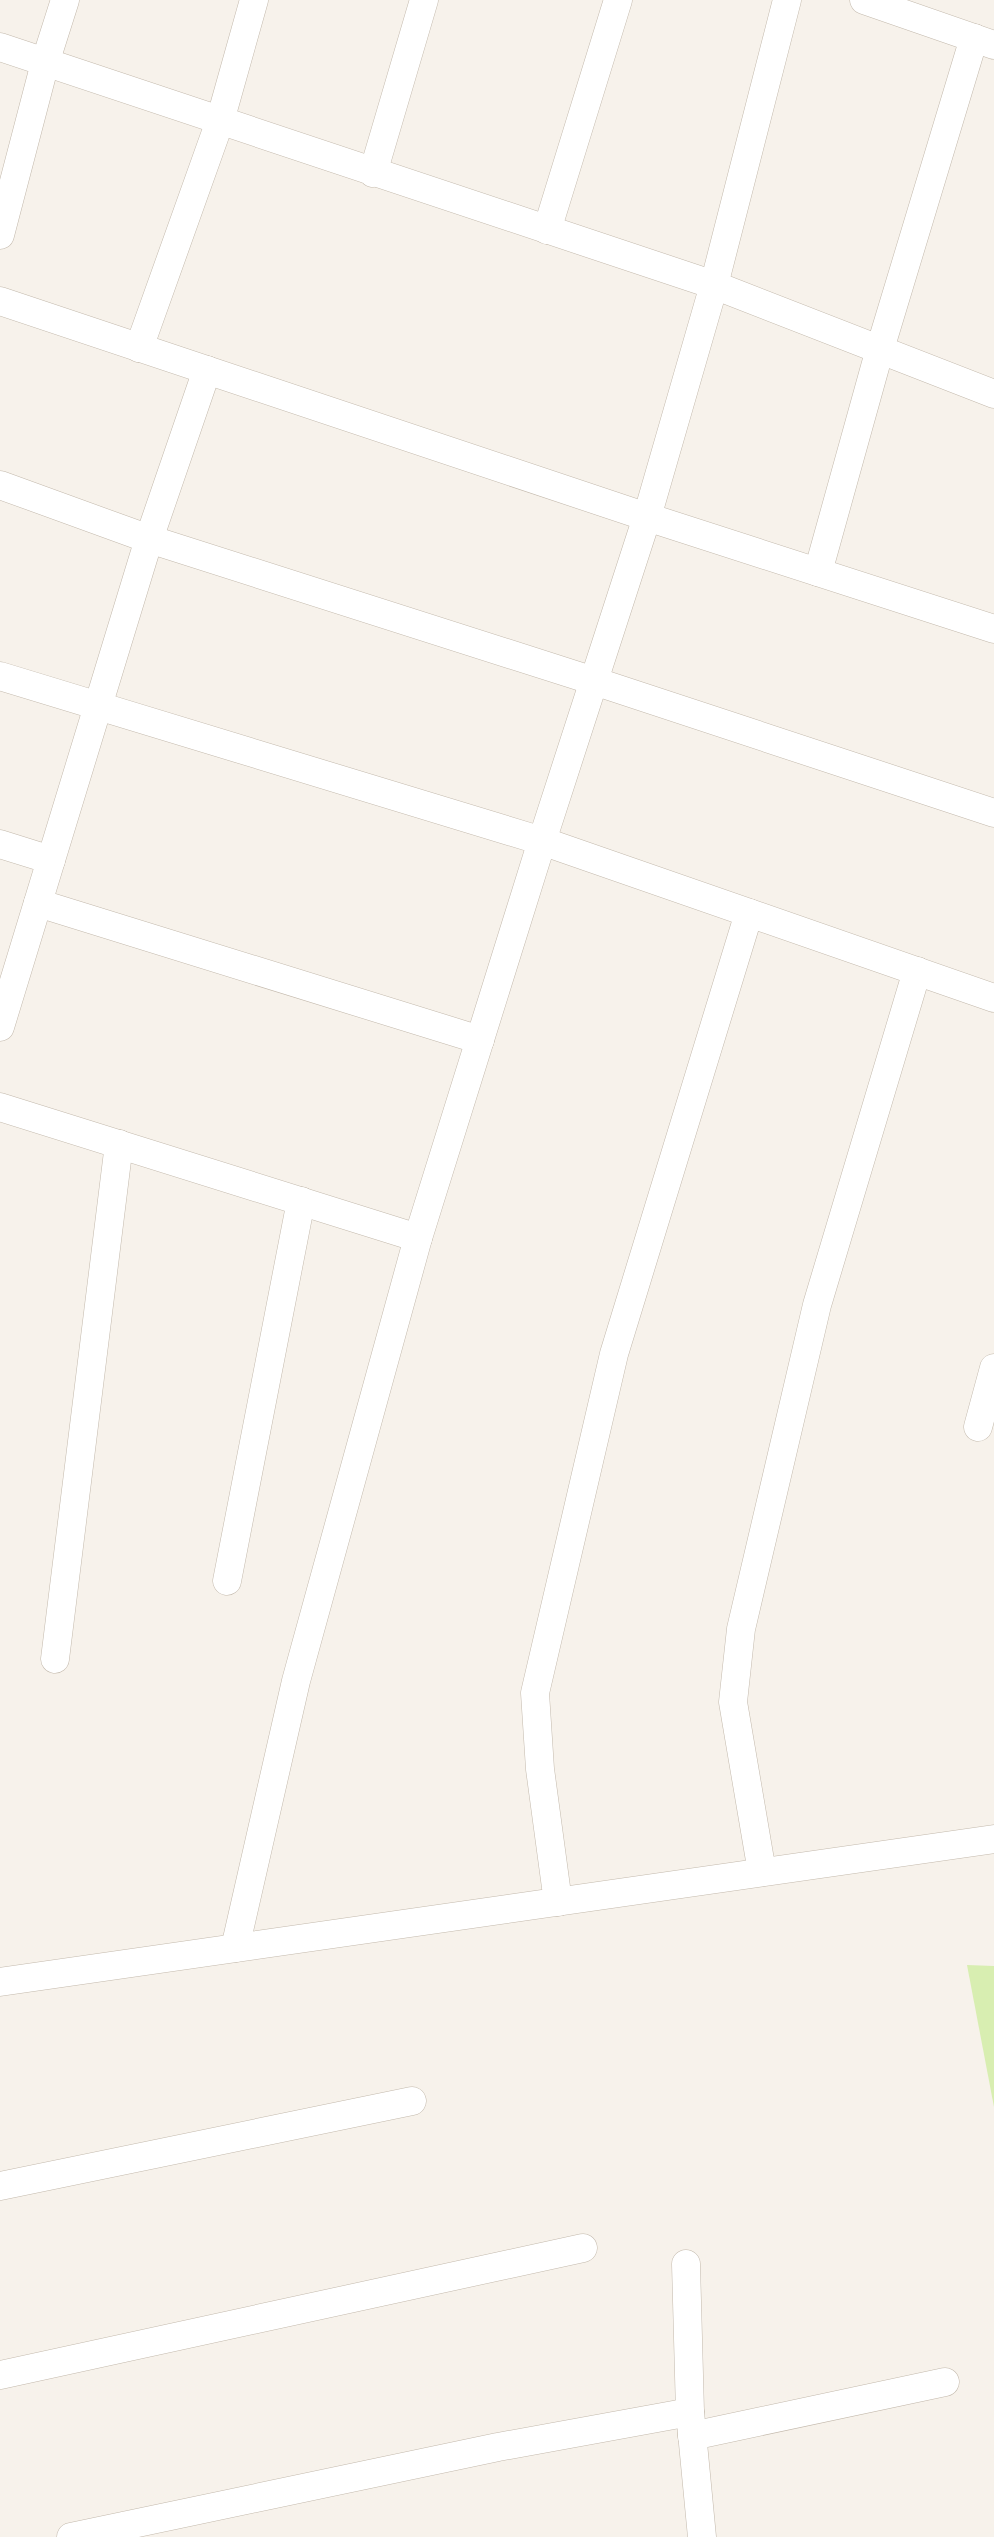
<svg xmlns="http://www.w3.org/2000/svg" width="994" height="2537" font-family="Ubuntu,sans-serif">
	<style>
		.green { fill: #d8eeb1 }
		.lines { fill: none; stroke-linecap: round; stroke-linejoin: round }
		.minor-casing { stroke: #c3b9ac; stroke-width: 29 }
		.minor { stroke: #fff; stroke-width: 28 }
	</style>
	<rect width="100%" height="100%" fill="#f7f2eb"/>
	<path class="green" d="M967 1965 994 1966V2107Z"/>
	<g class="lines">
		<defs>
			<g id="minor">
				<path d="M864 0 994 45"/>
				<path d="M0 47 714 285 994 394"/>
				<path d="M373 173 424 0"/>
				<path d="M547 230 618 0"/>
				<path d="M0 235 45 63 65 0"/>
				<path d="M0 301 647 517 994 629"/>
				<path d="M139 348 220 121 254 0"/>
				<path d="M0 485 149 539 594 681 994 813"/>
				<path d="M818 572 880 349 974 38"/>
				<path d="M0 676 542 841 994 998"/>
				<path d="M0 844 51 860"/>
				<path d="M38 903 480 1040"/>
				<path d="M0 1027 149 539 207 370"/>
				<path d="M0 1107 418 1238"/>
				<path d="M978 1427 994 1368"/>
				<path d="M227 1581 301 1201"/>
				<path d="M55 1659 119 1144"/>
				<path d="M762 1872 733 1702 741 1629 817 1305 917 971"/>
				<path d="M558 1902 540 1769 535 1693 614 1354 749 913"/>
				<path d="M235 1948 296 1681 418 1238 542 841 647 517 714 285 787 0"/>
				<path d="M0 1982 994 1839"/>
				<path d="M0 2186 412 2101"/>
				<path d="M686 2264 690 2412 702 2537"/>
				<path d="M0 2375 583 2248"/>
				<path d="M692 2436 945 2382"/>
				<path d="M71 2537 498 2447 690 2412"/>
			</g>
		</defs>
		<use href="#minor" class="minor-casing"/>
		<use href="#minor" class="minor"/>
	</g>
</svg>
